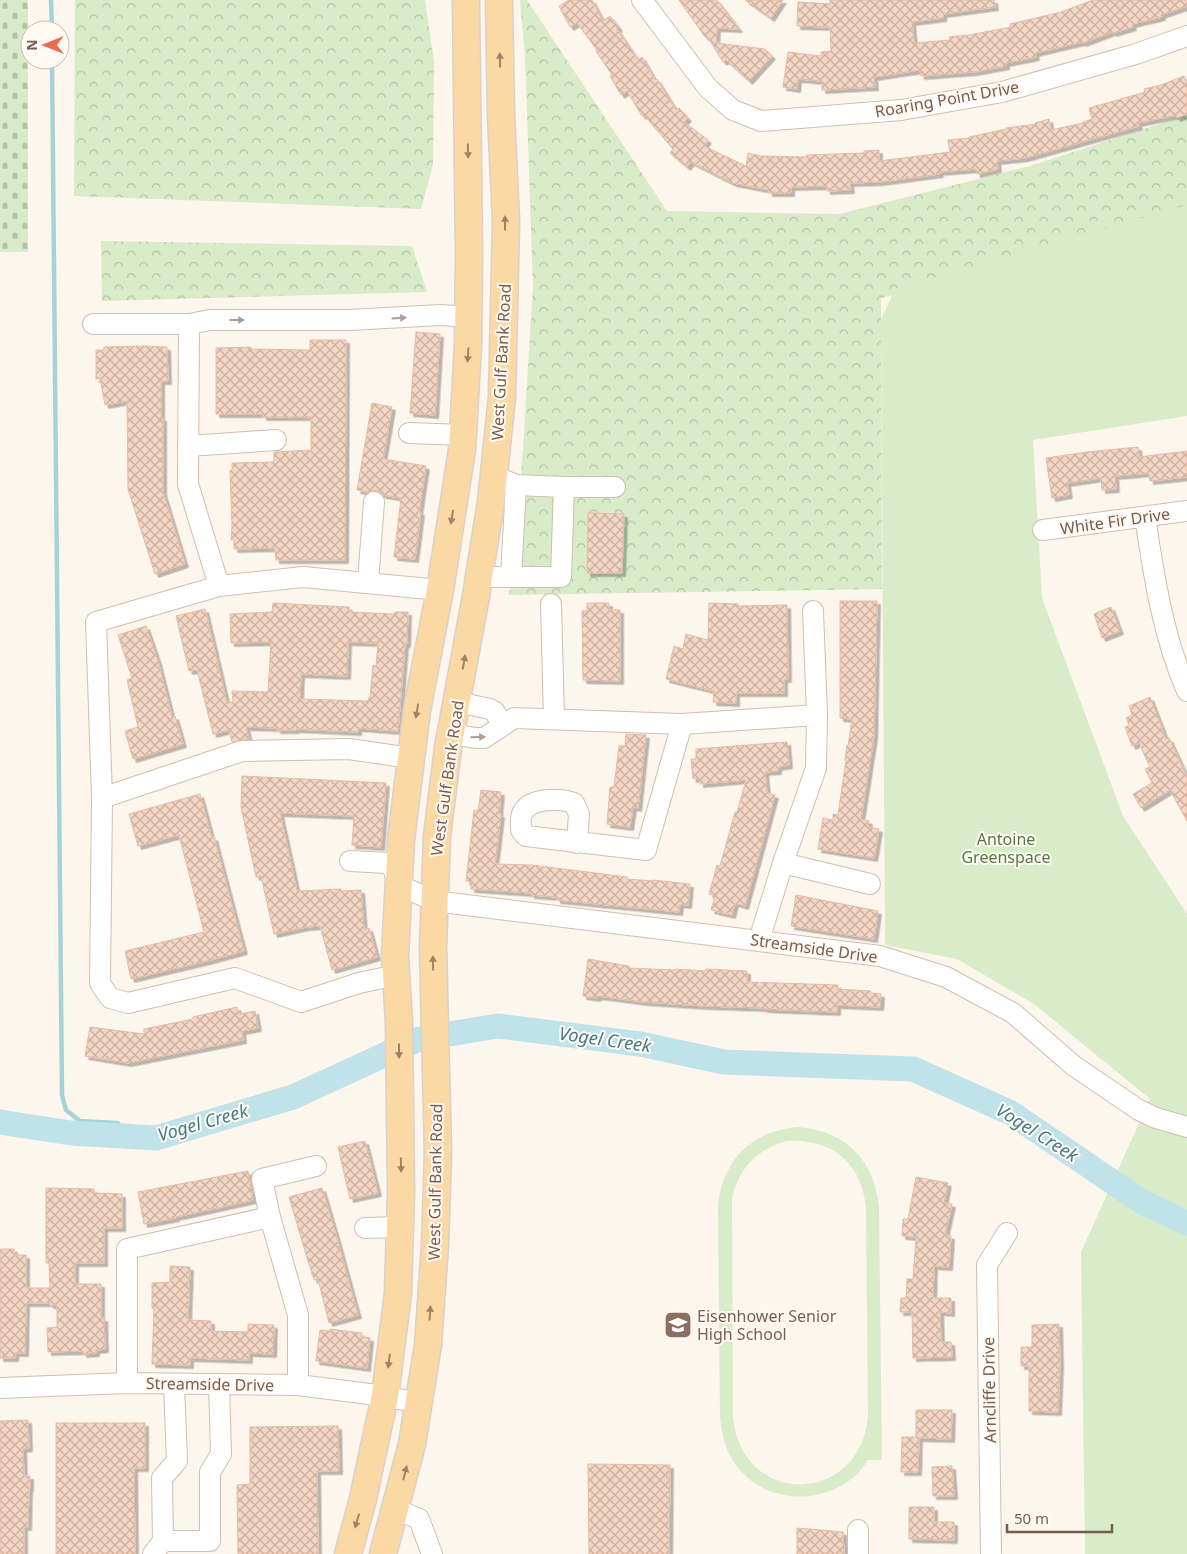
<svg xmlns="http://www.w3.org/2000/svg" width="1187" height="1554" font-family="'Noto Sans',sans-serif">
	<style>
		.forest { fill: url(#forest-crowns) }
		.cemetery { fill: url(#cemetery-stones) }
		.park { fill: #d8ecc9; fill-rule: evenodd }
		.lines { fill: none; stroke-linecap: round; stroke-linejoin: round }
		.stream { stroke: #a5d3da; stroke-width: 4.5 }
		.river { stroke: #bfe3e8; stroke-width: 25 }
		.building { fill: url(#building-cross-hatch); stroke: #e6bba3; fill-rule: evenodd; filter: url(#shadow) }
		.minor-casing { stroke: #d1beb0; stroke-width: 22 }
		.major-casing { stroke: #dad1cd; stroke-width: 29 }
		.minor { stroke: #fff; stroke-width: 20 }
		.major { stroke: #fbd9a5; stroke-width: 26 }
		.oneway { fill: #a18267 }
		.oneway2 { fill: #af9d94 }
		.labels { text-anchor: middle; stroke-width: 4; stroke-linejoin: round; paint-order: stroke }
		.street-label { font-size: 16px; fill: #7a5c4d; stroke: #fffaf3 }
		.park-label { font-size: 16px; fill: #537a41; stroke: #fffaf3 }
		.education-label { font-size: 16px; fill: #785e54; stroke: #fffaf3; text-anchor: start }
		.water-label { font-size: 18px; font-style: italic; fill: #437c86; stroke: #fffaf3 }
	</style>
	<defs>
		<pattern id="forest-crowns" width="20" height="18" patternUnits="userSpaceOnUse" patternTransform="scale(1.25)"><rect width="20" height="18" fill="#d8ecc9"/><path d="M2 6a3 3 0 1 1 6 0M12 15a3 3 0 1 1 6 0" fill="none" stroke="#b4c2a5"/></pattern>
		<pattern id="cemetery-stones" width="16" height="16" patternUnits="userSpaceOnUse" patternTransform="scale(1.25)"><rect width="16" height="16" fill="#d8ecc9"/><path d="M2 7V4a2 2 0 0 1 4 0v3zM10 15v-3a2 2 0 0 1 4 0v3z" fill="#b4c2a5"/></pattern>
		<pattern id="building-cross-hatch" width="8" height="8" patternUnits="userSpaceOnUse" patternTransform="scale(1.25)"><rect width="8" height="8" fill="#f3d5c3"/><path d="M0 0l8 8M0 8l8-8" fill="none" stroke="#cab0a1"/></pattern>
		<filter id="shadow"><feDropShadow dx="3.5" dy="3.5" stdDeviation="0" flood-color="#0004"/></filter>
	</defs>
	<rect width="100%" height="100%" fill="#fdf6ec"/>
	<g class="forest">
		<path d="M75 0H425L434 61 433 165 421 209 74 196Z"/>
		<path d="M520 0H527L667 211 839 214 1030 166 1187 115V236L1106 246 881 298 882 589 508 595 515 576 533 285 525 57Z"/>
		<path d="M101 241 412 246 427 292 102 301Z"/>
	</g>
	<rect class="cemetery" x="0" y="0" width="28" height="252"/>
	<g class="park">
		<path d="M1187 205V416L1033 440 1042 598 1123 816 1187 914V1554H1085L1081 1252 1150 1099 1034 1004 957 959 885 945 881 320 895 289Z"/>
		<path d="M798 1127C846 1131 875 1160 879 1208L882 1460H868C839 1507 767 1509 735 1464 725 1450 722 1434 720 1417L718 1209C721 1161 751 1131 798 1127ZM787 1141C832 1138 862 1163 866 1208L868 1416C860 1507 741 1507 733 1417L732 1198C739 1168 757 1149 787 1141Z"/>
	</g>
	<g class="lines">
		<g class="stream">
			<path d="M51 0 52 30"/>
			<path d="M52 60 62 1095 66 1110 80 1121 117 1123 133 1137"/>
		</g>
		<path class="river" d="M0 1122 71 1133 156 1138 293 1097 419 1039 498 1026 640 1044 724 1062 913 1069 1011 1113 1142 1202 1187 1223"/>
	</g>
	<g class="building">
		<path d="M569 0H592L603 21 610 16 619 28 617 29 638 60 642 57 655 80 657 79 676 110 679 108 688 118 684 122 708 140 704 146 746 166 748 153 761 156 806 157V155L864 153V151L879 150V161L950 152 948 140 969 138V137L1006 129V128L1036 124 1035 123 1049 119 1051 130 1083 123V122L1092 119 1089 108 1145 92 1144 89 1161 85 1184 76 1187 84V114L1177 118 1176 115 1138 123 1139 126 1025 158 997 161 998 169 977 174 976 169 939 172 940 174 880 182 850 183 851 190 827 191V186L791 187V193H769V190L733 183 691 162 687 167 670 153 673 149 644 115 642 116 627 91 621 95 610 76 612 75 596 51 597 50 577 23 570 27 559 6Z"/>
		<path d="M679 0H717L739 29 717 28 716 43 765 49 772 56 749 81 726 60 723 62 707 36 705 37Z"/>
		<path d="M745 0H783L771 18Z"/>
		<path d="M830 0H994L995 7 943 14V18L912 22 914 43 950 40 949 37 957 36 969 35 1011 27 1010 24 1061 12 1093 0H1187V6L1161 15 1162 17 1132 24 1133 27 1113 33 1112 32 1083 43 1082 42 1035 53 1036 57 1006 63V66L974 72 921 76 920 70 874 77 875 87 822 90V81L798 79 797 89 783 87 788 52 821 56V52L831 51 830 27 797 26 798 2 830 4Z"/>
		<path d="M416 332 440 334 435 415 410 413Z"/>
		<path d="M310 340H346L345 560H276L275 548 234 549V540H231L232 526 230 470H232V463L274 462V452L311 450V417H263V414H216V348L251 347V349L310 350Z"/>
		<path d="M144 346 167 347 168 381H161V418H163V492L185 564 155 574 128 489 127 401 105 405 100 378 96 379V350H104V347Z"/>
		<path d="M372 403 392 407 383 459 426 466 419 512H421L415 559 394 557 401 498 383 495 375 490 368 492 357 490Z"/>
		<path d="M1138 447 1139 457 1187 451V477L1150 481 1149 473 1115 476 1116 489 1102 490 1101 478 1067 483 1069 495 1052 498 1046 458 1087 452Z"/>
		<path d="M588 513 624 514 622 573H587Z"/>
		<path d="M840 601H877L874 736 861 819 869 821 868 827 879 829 874 858 818 849 823 818 833 820V814L838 815 846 760H845L847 745 848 746 852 719 840 718Z"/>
		<path d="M273 603 349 607V612L394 614 395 612H408L407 644H405L398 731 358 728V732L296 729V730H277L278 728 246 727 249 739 232 742 229 730 213 734 197 670 189 671 176 616 205 609 227 703 233 702 232 691 268 692 271 642 231 643 230 614 272 612ZM348 642 378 643 376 666 373 665 370 697H369L368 701 300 699 301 674 347 676Z"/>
		<path d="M587 603H609V610H620V681L583 680 582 611H587Z"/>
		<path d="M709 603 738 604V606L787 605 788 679H784V693H736V703L713 702 714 691 666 679 674 646 683 649 686 634 708 640Z"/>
		<path d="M1111 607 1120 631 1102 638 1094 614Z"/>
		<path d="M146 626 158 661 172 717 175 716 183 744 133 759 125 731 138 727 127 680 132 678 118 635Z"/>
		<path d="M1150 697 1166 739 1169 738 1187 777V821L1170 790 1141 808 1133 794 1152 783 1145 769 1150 767 1139 743 1132 746 1125 727 1129 725 1126 718 1132 715 1129 706Z"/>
		<path d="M626 734 646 735 638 808 633 807 630 827 607 824 610 787H614L619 746H625Z"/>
		<path d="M787 742 789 765 778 767V771L765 772 767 793 775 795 745 906 735 903 732 915 711 910 715 896 709 894 717 865 720 866 735 812H737L746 780 700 784V778L693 779 691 759H696V749Z"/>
		<path d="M242 776 386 783 381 847 352 845 354 816 280 813 297 891 341 889V891L361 890 364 930 369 928 377 957 332 970 320 926 306 927 274 934 261 876 256 877 241 807Z"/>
		<path d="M481 790 501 792 499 814H501L495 864 532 865 627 877V879L653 881V880L690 884 688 905 680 904 679 912 557 900V897L531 895V893L471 889 472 882 466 881 474 810 478 811Z"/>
		<path d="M200 794 212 838 214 837 244 951 207 961 131 979 125 951 204 932 179 835 138 846 129 814Z"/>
		<path d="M796 895 878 911 874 939 791 926Z"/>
		<path d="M588 959 629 966V968L675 970V969L706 971V969L747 971V982L838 985 837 989 871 991 870 993 881 994 880 1007 837 1005V1012L764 1009V1008L705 1006 644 1002 598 996 597 998 583 996Z"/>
		<path d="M237 1007 239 1014 255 1011 258 1028 242 1031 243 1040 128 1063 85 1056 90 1027 144 1034V1029L193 1019V1017Z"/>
		<path d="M365 1141 378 1193 350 1199 338 1147Z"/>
		<path d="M248 1171 253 1200 176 1217V1218L144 1224 138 1192Z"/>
		<path d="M916 1177 948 1183 944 1203 952 1204 945 1235 951 1236 949 1267 934 1266 933 1298H951V1313L940 1312 941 1342H951L952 1357 913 1358 912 1312H900L901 1298H906L907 1279H913L916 1237 902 1236 903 1219H908Z"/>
		<path d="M46 1188 94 1189V1193L122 1194V1228H104V1263H75V1284H101V1318H104L105 1349 96 1350V1353L83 1354V1351L48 1352 47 1328 57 1327V1305H50V1303H26L25 1353H15V1358H0V1249H14V1255H26V1288H50L49 1263H46Z"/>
		<path d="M322 1188 336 1235 358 1315 329 1323 318 1279 314 1280 308 1261 289 1197Z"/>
		<path d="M170 1266 190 1267 188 1320 211 1321V1331L248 1332V1324L274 1325 273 1354 249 1353V1360L190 1358V1365L152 1364 154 1308H152V1283L170 1282Z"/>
		<path d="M1059 1324 1060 1365 1058 1412 1029 1411V1366H1021V1347H1032V1325Z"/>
		<path d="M330 1329 362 1333 361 1337 370 1338 367 1368 316 1361 320 1330 331 1331Z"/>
		<path d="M916 1410H952L951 1439 919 1438 918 1472H901L902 1437H916Z"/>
		<path d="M28 1420 29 1448 23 1449 24 1476H30V1488H29L28 1527H24V1554H0V1421Z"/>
		<path d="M56 1423H145V1468H134L135 1554H56Z"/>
		<path d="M338 1426 339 1471H317L318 1554H238L237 1485 250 1484V1427Z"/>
		<path d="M588 1464 670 1465 669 1554H589Z"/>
		<path d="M952 1466 954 1496H933L932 1467Z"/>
		<path d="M909 1507H934V1522H954V1540L909 1539Z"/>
		<path d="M797 1528 843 1532 844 1554H797Z"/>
	</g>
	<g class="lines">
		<defs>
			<g id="minor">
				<path d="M642 0 708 88 733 110 761 121 901 110 1002 92 1136 54 1187 36"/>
				<path d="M93 324H189L210 320H349L441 315 469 317"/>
				<path d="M189 324 188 484 219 586"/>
				<path d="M409 433 463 435"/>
				<path d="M188 446 276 440"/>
				<path d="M564 487H615"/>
				<path d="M1145 517C1154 577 1163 636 1187 691"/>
				<path d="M1043 530 1187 511"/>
				<path d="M479 577H511L516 485 504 480"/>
				<path d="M511 577H561L564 487 516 485"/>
				<path d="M368 582 374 502"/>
				<path d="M551 604 554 719"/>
				<path d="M457 702 490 709 495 712 502 725"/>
				<path d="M451 734 476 738H484L514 718 682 724 817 715"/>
				<path d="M102 798 242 751 349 749 410 758"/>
				<path d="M577 843 579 814 574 803C561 798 529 797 522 814 520 818 521 825 521 830L526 836 646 850 682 724"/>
				<path d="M350 861 387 863 393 868 399 885 434 901 880 956 946 977 1013 1013 1074 1066 1139 1110 1156 1118 1187 1127"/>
				<path d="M783 863 870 884"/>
				<path d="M759 940 783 863 816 768 817 715 813 611"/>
				<path d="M396 975 359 983 301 1002 235 978 128 1003 110 998 100 983 102 798 96 622 219 586 303 577 440 590"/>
				<path d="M365 1228 400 1227"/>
				<path d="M127 1383V1249L270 1217"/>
				<path d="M298 1385V1315L270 1217 262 1179 316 1166"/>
				<path d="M0 1388 127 1383 298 1385 385 1396 418 1403"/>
				<path d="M396 1509 419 1519 432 1554"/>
				<path d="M858 1530V1554"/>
				<path d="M163 1541H210V1472L221 1454 219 1384"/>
				<path d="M153 1554 163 1541 162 1478 177 1461 174 1384"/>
				<path d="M991 1554 987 1265 1007 1233"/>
			</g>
			<g id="major">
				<path d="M348 1554 362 1503 385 1396 398 1293 401 1192 399 1022 395 956 401 840 417 710 440 590 462 450 468 346 469 254 466 0"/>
				<path d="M383 1554 412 1444 428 1345 435 1245 438 1153 433 946 437 836 448 748 476 596 491 502 502 397 506 221 501 115 499 0"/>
			</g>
		</defs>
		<use href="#minor" class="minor-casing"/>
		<use href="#major" class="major-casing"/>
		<use href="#minor" class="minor"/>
		<use href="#major" class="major"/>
	</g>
	<defs><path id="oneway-solid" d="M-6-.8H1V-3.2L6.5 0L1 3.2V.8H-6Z" transform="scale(1.25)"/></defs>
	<g class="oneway">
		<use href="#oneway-solid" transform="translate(500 60) rotate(-91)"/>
		<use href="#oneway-solid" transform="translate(468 151) rotate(89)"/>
		<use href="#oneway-solid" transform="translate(505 223) rotate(-90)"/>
		<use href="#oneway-solid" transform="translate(468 355) rotate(93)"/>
		<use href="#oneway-solid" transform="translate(452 517) rotate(99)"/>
		<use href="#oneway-solid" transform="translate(464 662) rotate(-80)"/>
		<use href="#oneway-solid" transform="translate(417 711) rotate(99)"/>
		<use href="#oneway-solid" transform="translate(433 963) rotate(-91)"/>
		<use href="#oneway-solid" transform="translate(399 1051) rotate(90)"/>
		<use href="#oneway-solid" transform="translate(401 1165) rotate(89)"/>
		<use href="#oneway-solid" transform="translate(430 1313) rotate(-86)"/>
		<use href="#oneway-solid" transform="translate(389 1361) rotate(97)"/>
		<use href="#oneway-solid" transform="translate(405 1473) rotate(-76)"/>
		<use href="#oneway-solid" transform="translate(357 1521) rotate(106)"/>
	</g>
	<g class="oneway2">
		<use href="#oneway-solid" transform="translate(399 318) rotate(-3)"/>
		<use href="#oneway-solid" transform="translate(237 320)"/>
		<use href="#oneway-solid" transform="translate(478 737) rotate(-2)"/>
	</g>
	<defs>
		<symbol id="school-square" viewBox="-11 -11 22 22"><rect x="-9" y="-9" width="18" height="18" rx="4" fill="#8d6e63" stroke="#fffaf3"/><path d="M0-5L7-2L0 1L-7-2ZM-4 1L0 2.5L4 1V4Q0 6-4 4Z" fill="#fff"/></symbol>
	</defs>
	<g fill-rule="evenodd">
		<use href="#school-square" x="662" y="1309" width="32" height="32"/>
	</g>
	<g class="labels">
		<g class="street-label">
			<text transform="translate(947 99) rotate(-10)" y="6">Roaring Point Drive</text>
			<text transform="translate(501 362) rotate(-87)" y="6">West Gulf Bank Road</text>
			<text transform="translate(1115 521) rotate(-8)" y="6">White Fir Drive</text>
			<text transform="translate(447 778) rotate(-82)" y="6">West Gulf Bank Road</text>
			<text transform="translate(814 948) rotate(8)" y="6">Streamside Drive</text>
			<text transform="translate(435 1182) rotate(-89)" y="6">West Gulf Bank Road</text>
			<text transform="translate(210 1384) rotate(1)" y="6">Streamside Drive</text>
			<text transform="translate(989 1390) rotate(-91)" y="6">Arncliffe Drive</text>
		</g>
		<g class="park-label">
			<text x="1006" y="845">Antoine<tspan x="1006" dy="18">Greenspace</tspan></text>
		</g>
		<g class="education-label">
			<text x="697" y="1322">Eisenhower Senior<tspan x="697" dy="18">High School</tspan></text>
		</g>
		<g class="water-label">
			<text transform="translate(605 1040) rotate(8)" y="6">Vogel Creek</text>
			<text transform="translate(203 1123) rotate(-16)" y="6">Vogel Creek</text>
			<text transform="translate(1037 1133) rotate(32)" y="6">Vogel Creek</text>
		</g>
	</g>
	<g transform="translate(45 45) rotate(270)"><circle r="24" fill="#fffaf3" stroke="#cabbb1"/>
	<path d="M0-4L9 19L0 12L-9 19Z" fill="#e76f51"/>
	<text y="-8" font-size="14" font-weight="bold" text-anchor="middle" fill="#7a5c4d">N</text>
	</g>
	<path d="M1007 1524v8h105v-8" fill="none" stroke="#7a5c4d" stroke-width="2.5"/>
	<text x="1014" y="1524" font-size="15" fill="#7a5c4d" stroke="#fffaf3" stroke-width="4" paint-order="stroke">50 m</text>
</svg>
